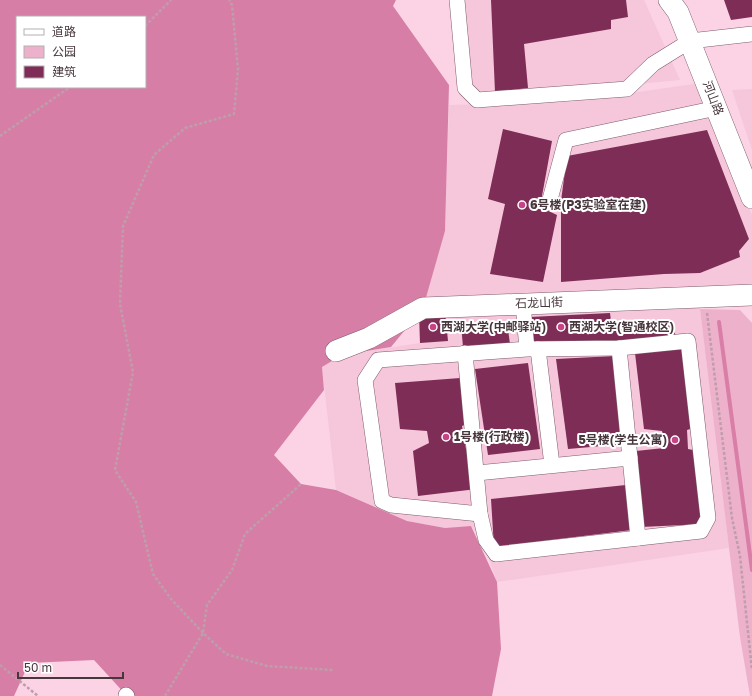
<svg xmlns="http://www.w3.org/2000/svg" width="752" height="696" font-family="'Golos Text','Noto Sans SC',sans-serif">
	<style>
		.built { fill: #f6c6da }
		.green { fill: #eeb1cb }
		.forest { fill: #d77ea7; fill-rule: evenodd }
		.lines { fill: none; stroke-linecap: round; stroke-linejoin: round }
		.stream { stroke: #d87ea7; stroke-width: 4 }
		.building { fill: #7e2d56 }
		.street-casing { stroke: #7e5c6b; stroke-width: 16 }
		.secondary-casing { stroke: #7e5c6b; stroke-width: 22 }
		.path { stroke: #be9eab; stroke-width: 2.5; stroke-dasharray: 3 2; stroke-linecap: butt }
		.street { stroke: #fff; stroke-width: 15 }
		.secondary { stroke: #fff; stroke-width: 21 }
		.poi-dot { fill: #c64388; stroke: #fff; stroke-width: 1.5 }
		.labels { text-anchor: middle; stroke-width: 4; stroke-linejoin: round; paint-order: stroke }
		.street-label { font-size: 12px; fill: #47373d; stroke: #fff }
		.poi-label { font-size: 12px; font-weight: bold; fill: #47373d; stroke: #fff; text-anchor: start }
	</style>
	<rect width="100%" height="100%" fill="#fcd3e4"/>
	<g class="built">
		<path d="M452 0H644L680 80 465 101Z"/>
		<path d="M701 83 752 215V286L700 291V309L729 548 497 582 482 539 471 526 445 528 407 521 336 490 322 367 342 355 420 343 419 312 445 231 449 105 568 102Z"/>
		<path d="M752 89V150L732 90Z"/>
	</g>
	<path class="green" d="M700 309 740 310 752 323V696H750L740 637 729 548Z"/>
	<path class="forest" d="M0 0H396L393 6 449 85 445 231 423 308 391 347 342 355 322 367 324 390 274 455 301 484 336 490 407 521 445 528 471 526 497 582 501 649 492 696H127L94 660 29 663 14 696H0ZM17 17H145V87H17Z"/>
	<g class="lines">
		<path class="stream" d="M719 322 752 570"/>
	</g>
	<g class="building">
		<path d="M491 0H626L628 17 611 20V29L524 44 528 88 495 92Z"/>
		<path d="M724 0H752V17L731 20Z"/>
		<path d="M503 129 552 141 540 207 557 215 543 282 490 274 505 204 488 199Z"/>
		<path d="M707 130 749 239 739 251 740 257 700 273 664 274 561 282V201L567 156Z"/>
		<path d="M445 311 448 341 420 343 419 312Z"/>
		<path d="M610 313 612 328 673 325 676 338 531 345 530 317Z"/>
		<path d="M507 322 510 344 463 347 461 324Z"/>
		<path d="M693 348 700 426 687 430 688 449 698 451 705 524 641 527 636 451 664 448 662 431 644 429 635 353Z"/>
		<path d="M615 356 625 444 568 449 556 359Z"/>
		<path d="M528 363 540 449 488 455 475 369Z"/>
		<path d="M460 378 471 422 462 426 466 449 478 447 485 488 418 496 413 451 429 443 427 431 400 429 395 383Z"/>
		<path d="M626 485 632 530 494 547 491 499Z"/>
	</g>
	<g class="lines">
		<defs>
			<g id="street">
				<path d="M457 0 465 88 477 100 627 89 653 64 690 41 752 34"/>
				<path d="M549 203 566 140 717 108"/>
				<path d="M523 304 527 349 619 348 688 341 708 518 701 531 496 554 486 540 480 514 391 505 382 501 365 380 378 360 527 349"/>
				<path d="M619 348 638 538"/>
				<path d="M538 349 552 465"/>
				<path d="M465 353 480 514"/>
				<path d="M477 473 630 458"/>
				<path d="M126 695 127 696"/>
			</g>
			<g id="secondary">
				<path d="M669 0 678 12 752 198"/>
				<path d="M336 351 369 338 423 308 752 295"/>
			</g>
		</defs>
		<use href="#street" class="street-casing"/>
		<use href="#secondary" class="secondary-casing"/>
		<g class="path">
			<path d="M145 26 171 0"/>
			<path d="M0 136 70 87"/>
			<path d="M707 313 732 518 740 556 752 670"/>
			<path d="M203 632 207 605 232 570 245 534 301 484"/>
			<path d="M203 633 171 599 153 574 136 502 115 470 133 372 120 304 123 226 154 155 185 128 234 114 238 69 232 5 229 0"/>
			<path d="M0 665 38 696"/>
			<path d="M165 696 203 633 226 654 267 666 333 670"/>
		</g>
		<use href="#street" class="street"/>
		<use href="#secondary" class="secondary"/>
	</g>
	<g class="poi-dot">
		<circle cx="522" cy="205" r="4"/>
		<circle cx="433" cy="327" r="4"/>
		<circle cx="561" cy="327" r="4"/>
		<circle cx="446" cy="437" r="4"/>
		<circle cx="675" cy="440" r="4"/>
	</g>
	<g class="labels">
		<g class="street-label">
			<text transform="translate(713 98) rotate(69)" y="4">河山路</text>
			<text transform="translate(539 303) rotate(-2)" y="4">石龙山街</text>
		</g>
		<g class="poi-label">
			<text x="530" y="209">6号楼(P3实验室在建)</text>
			<text x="441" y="331">西湖大学(中邮驿站)</text>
			<text x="569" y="331">西湖大学(智通校区)</text>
			<text x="454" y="441">1号楼(行政楼)</text>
			<text x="667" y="444" text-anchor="end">5号楼(学生公寓)</text>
		</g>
	</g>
	<rect x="16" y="16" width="130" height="72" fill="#ffffff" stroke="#b5afb1"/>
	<rect x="24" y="29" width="20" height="6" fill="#ffffff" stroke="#b5afb1"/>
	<text x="52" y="36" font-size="12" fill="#47373d">道路</text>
	<rect x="24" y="46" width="20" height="12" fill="#eeb1cb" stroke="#b5afb1"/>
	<text x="52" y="56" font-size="12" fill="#47373d">公园</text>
	<rect x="24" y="66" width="20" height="12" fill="#7e2d56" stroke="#b5afb1"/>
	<text x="52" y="76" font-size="12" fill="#47373d">建筑</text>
	<path d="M18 672v6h105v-6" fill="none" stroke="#47373d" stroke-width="2"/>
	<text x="24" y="672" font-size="12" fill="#47373d" stroke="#ffffff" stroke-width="3" paint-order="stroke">50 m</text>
</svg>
